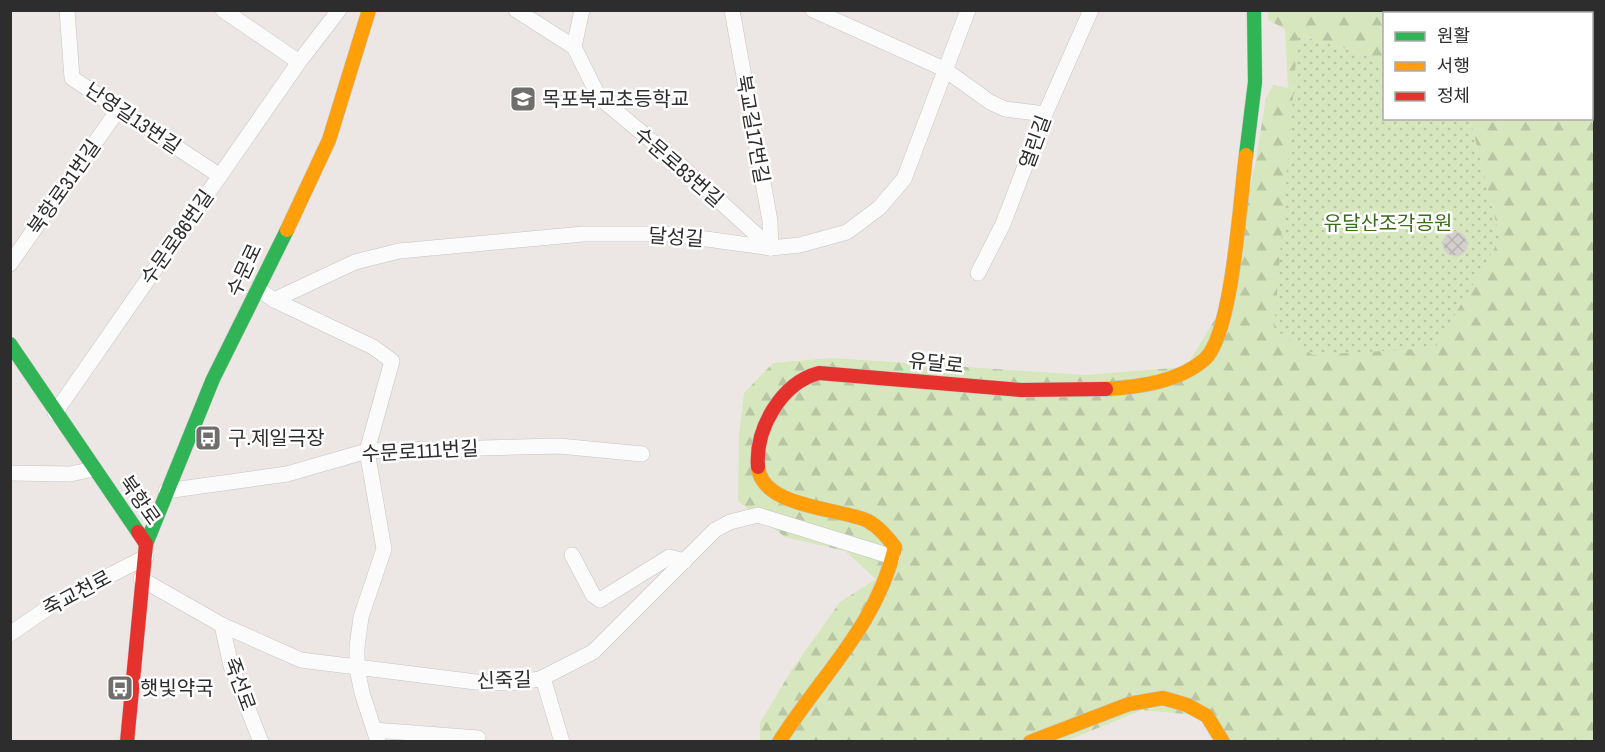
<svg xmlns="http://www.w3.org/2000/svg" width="1605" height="752" font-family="'Archivo Narrow','Noto Sans KR',sans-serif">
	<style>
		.forest { fill: url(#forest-firs) }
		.park { fill: url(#park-dots) }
		.building { fill: url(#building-cross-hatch); stroke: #d6d2d0; stroke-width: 1.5 }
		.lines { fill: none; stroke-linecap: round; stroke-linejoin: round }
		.street-casing { stroke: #c6c4c5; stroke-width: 16 }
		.fast-casing { stroke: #c6c4c5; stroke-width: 15 }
		.slow-casing { stroke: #c6c4c5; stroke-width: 15 }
		.jam-casing { stroke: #c6c4c5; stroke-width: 15 }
		.street { stroke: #fcfbfb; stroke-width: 15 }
		.fast { stroke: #30b455; stroke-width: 14 }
		.slow { stroke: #ff9f0a; stroke-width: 14 }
		.jam { stroke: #e5322d; stroke-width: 14 }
		.labels { text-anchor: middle; stroke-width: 5; stroke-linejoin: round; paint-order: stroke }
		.poi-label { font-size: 20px; fill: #2d2d2d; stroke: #fff; text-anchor: start }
		.street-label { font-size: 20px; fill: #2d2d2d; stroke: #fff }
		.park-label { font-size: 20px; fill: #3c6d1b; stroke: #fff }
	</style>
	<defs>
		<pattern id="forest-firs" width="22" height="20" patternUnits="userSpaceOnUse" patternTransform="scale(1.5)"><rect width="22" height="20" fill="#d6e6bd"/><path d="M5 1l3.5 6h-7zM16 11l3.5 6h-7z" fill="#b8c6a3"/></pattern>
		<pattern id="park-dots" width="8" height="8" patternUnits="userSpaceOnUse" patternTransform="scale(1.5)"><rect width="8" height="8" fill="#d6e6bd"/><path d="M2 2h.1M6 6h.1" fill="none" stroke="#b8c6a3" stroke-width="1.8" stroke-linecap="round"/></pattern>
		<pattern id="building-cross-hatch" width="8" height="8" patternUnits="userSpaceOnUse" patternTransform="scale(1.5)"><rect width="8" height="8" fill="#d3cfcd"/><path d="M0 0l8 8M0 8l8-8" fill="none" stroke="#b5b2b0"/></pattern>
	</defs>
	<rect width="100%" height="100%" fill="#ece7e4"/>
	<path class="forest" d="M1268 11H1554L1544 14H1384V60L1298 35 1500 239 1470 119 1592 118V14L1586 13 1584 11H1594V741H1233L1207 716 1142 710 1066 741H760V723L791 671 840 602 876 579 845 551 785 537 738 501 739 434 744 393 773 363 832 358 1085 375 1186 367 1218 314 1255 166 1266 98 1273 85 1288 88 1285 29 1268 20Z"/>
	<path class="park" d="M1298 35 1384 60V118L1470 119 1500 239 1435 348 1313 355 1274 329Z"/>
	<circle class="building" cx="1455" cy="244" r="12"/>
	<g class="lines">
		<defs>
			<g id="street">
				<path d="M67 10 72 78 220 176"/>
				<path d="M223 10 299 62"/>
				<path d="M516 10 574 47 599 97 678 163 771 248"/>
				<path d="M732 10 770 221 771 248"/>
				<path d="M813 10 944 69 990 102 1005 109 1045 114"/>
				<path d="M574 47 582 10"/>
				<path d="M10 264 118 110"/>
				<path d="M978 273 1003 224 1045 114 1091 10"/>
				<path d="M258 289 274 300 355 262 399 251 583 234H670L771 248 800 245 847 232 879 208 904 179 968 10"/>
				<path d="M274 300 373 347 392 361 367 451 384 549 361 617 357 647V668L362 693 378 742"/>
				<path d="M55 413 299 62 339 10"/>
				<path d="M10 473 70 474 94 469"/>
				<path d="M166 491 287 474 367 451 559 446 642 454"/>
				<path d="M572 555 593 595 600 600 669 557 685 561"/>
				<path d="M141 579 222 625 301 660 476 682 511 683 540 679 593 652 715 530 730 522 758 515 893 557"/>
				<path d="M222 625 231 666 261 742"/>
				<path d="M10 634 55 603 146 557"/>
				<path d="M543 678 562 742"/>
				<path d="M374 730 478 738"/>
			</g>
			<g id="fast">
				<path d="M1246 155 1255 82 1254 10"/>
				<path d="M10 344 138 532"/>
				<path d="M146 544 213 379 287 230"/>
			</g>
			<g id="slow">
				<path d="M287 230 329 140 369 10"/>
				<path d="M1106 389C1139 387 1179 382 1205 359 1233 333 1240 197 1246 155"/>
				<path d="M758 467C762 508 840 508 868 521 879 527 887 537 895 547 877 625 821 676 779 742"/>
				<path d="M1030 742 1129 704 1163 698 1187 705 1207 716 1223 742"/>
			</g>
			<g id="jam">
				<path d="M758 467C755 429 781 383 819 373L1021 390 1106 389"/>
				<path d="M127 742 146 544 138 532"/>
			</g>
		</defs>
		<use href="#street" class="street-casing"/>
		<use href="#fast" class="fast-casing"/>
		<use href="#slow" class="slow-casing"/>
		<use href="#jam" class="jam-casing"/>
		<use href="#street" class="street"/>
		<use href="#fast" class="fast"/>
		<use href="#slow" class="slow"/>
		<use href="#jam" class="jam"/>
	</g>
	<defs>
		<symbol id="school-square" viewBox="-11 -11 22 22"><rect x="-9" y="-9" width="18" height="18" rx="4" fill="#706e6d" stroke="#fff"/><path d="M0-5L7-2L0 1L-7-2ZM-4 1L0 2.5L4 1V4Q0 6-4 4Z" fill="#fff"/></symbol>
		<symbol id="bus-square" viewBox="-11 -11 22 22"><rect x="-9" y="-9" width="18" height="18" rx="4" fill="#706e6d" stroke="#fff"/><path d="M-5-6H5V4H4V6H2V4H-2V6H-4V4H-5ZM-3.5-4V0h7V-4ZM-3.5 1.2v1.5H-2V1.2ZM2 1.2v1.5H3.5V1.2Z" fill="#fff"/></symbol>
	</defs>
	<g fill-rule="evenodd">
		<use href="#school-square" x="508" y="84" width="30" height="30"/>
		<use href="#bus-square" x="193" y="423" width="30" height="30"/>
		<use href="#bus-square" x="105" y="673" width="30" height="30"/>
	</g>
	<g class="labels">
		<g class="poi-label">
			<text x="542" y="106">목포북교초등학교</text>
			<text x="228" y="445">구.제일극장</text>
			<text x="140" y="695">햇빛약국</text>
		</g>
		<g class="street-label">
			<text transform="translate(133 118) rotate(34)" y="7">난영길13번길</text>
			<text transform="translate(753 129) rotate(80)" y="7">북교길17번길</text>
			<text transform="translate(1035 142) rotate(-70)" y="7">열린길</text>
			<text transform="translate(679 167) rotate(41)" y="7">수문로83번길</text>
			<text transform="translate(64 187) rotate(-55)" y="7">북항로31번길</text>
			<text transform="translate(177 237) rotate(-55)" y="7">수문로86번길</text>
			<text transform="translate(676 237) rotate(4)" y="7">달성길</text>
			<text transform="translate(244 270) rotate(-65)" y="7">수문로</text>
			<text transform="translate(936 363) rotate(6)" y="7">유달로</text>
			<text transform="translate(420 451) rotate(-3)" y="7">수문로111번길</text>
			<text transform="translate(140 500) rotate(55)" y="7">북항로</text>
			<text transform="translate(77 593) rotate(-28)" y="7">죽교천로</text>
			<text transform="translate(504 680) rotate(-2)" y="7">신죽길</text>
			<text transform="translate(240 684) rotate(70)" y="7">죽선로</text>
		</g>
		<g class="park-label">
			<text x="1388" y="230">유달산조각공원</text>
		</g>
	</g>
	<rect width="1605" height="752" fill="none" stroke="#2d2d2d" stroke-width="24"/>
	<rect x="1383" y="12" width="210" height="108" fill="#ffffff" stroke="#ababab" stroke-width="1.5"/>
	<rect x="1395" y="32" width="30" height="9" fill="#30b455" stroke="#ababab" stroke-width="1.5"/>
	<text x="1437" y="42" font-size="18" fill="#2d2d2d">원활</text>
	<rect x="1395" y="62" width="30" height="9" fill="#ff9f0a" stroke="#ababab" stroke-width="1.5"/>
	<text x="1437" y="72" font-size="18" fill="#2d2d2d">서행</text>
	<rect x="1395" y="92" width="30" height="9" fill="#e5322d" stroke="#ababab" stroke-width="1.5"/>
	<text x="1437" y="102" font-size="18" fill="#2d2d2d">정체</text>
</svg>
